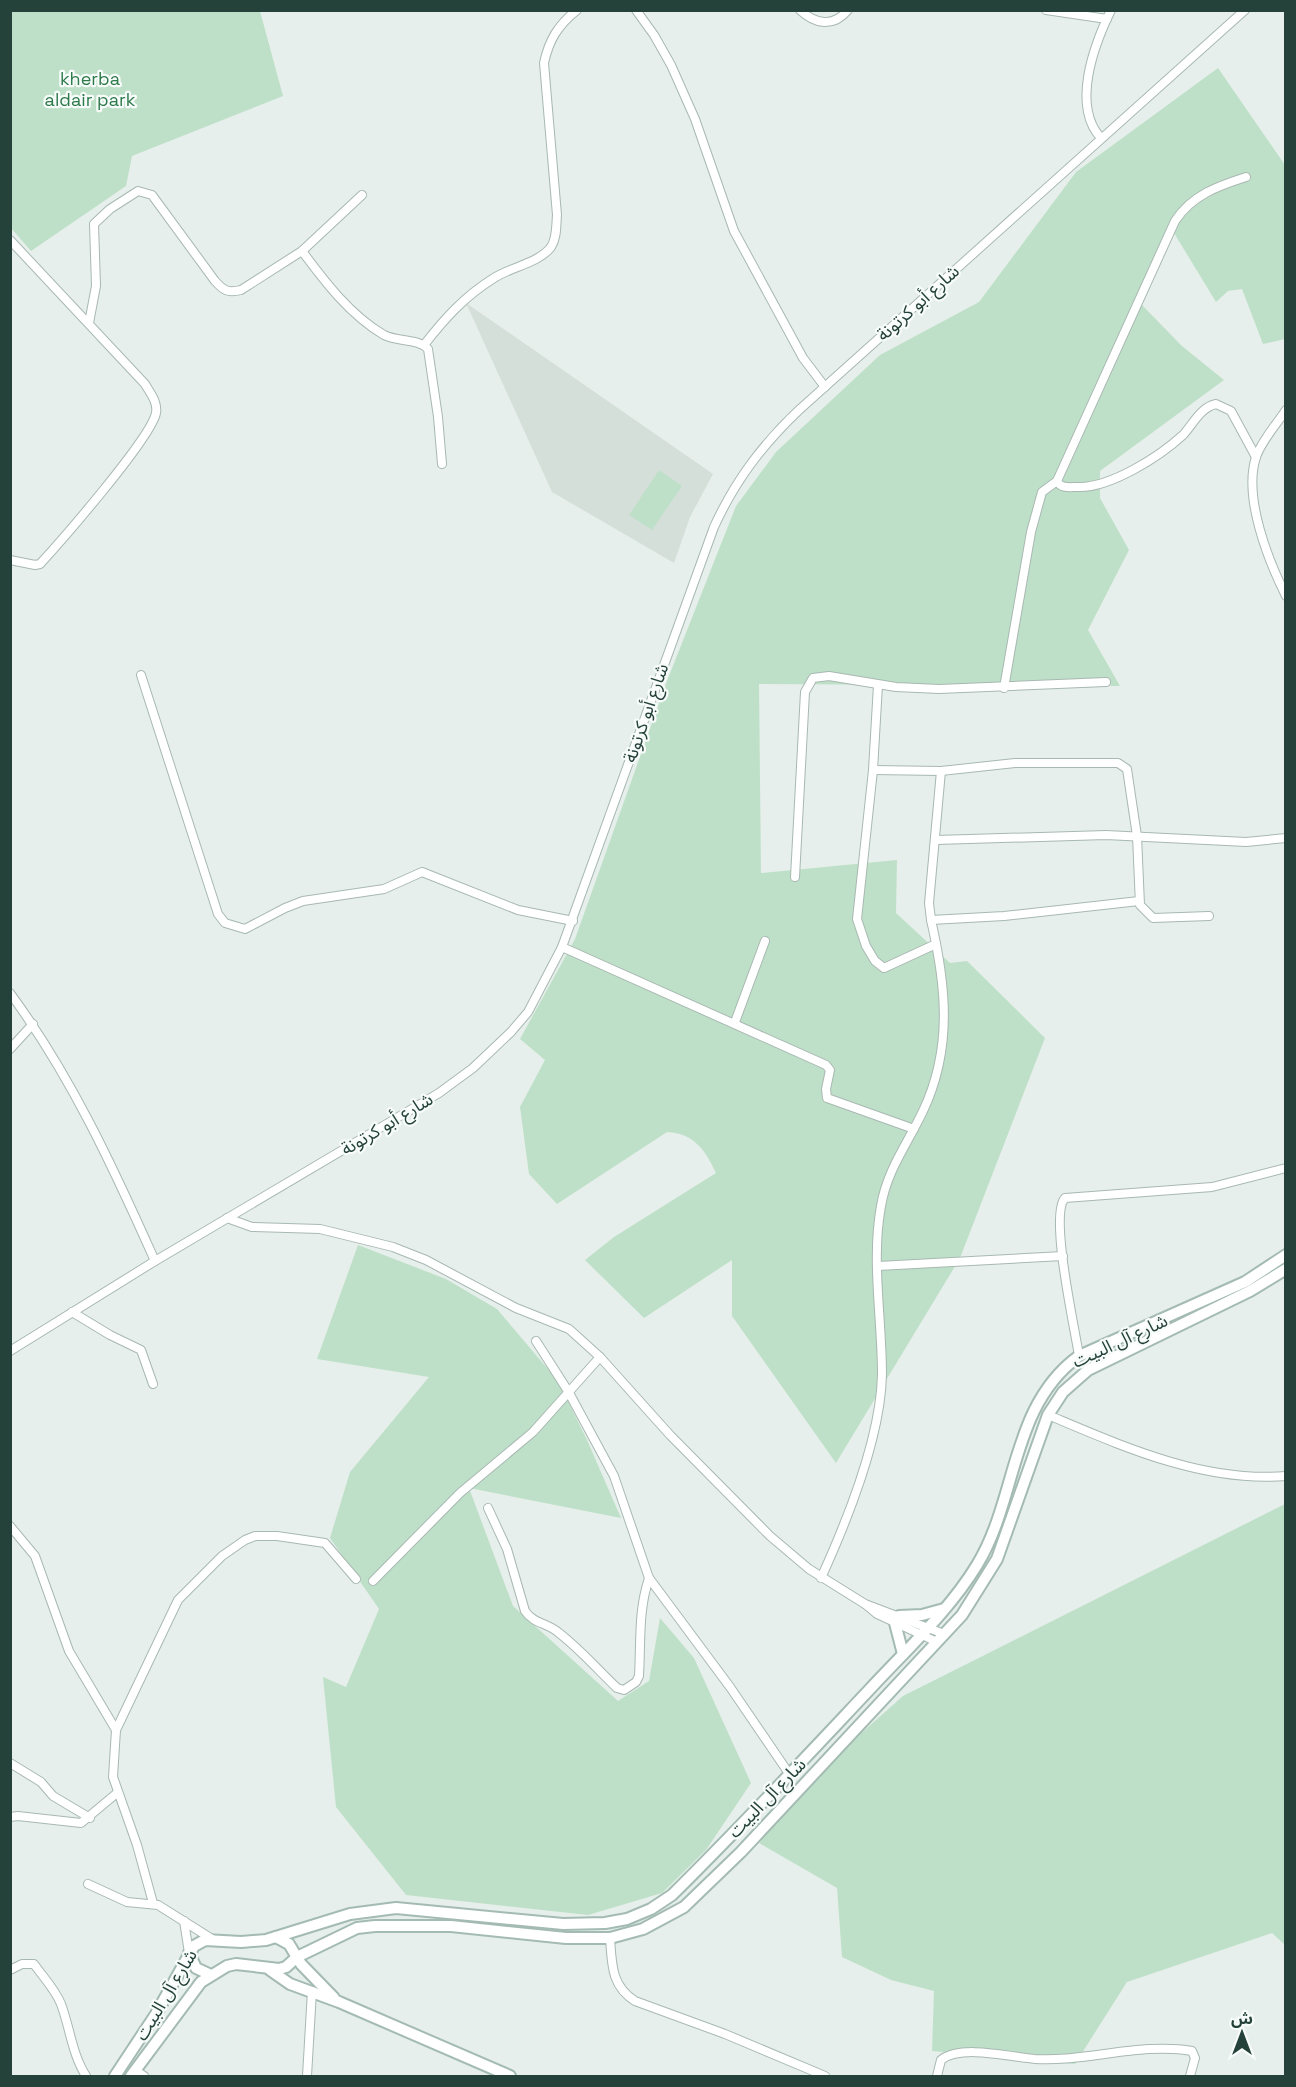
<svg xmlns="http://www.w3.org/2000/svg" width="1296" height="2087" font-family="'Space Grotesk','Noto Sans Arabic',sans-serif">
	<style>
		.built { fill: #d4dfda }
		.green { fill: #bfe0c8 }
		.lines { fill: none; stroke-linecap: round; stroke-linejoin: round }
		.street-casing { stroke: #a8b8b2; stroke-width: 10 }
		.secondary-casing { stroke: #a4bbb3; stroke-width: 14 }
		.street { stroke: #fff; stroke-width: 8 }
		.secondary { stroke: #fff; stroke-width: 10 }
		.labels { text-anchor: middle; stroke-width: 4.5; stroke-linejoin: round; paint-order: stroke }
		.park-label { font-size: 18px; fill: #2d7a4b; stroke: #f7fbf9 }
		.street-label { font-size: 18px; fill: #24423a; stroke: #f7fbf9 }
	</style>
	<rect width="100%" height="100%" fill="#e6efeb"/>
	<path class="built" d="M466 303 713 474 690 517 674 563 552 492Z"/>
	<g class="green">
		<path d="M10 11H260L283 96 132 156 126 186 31 251 11 228Z"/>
		<path d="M1218 68 1285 165V339L1263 344 1242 289 1228 291 1216 302 1171 228 1140 303 1182 346 1224 380 1100 471V498L1129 550 1088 630 1120 686 759 684 761 873 897 860 896 913 950 963 967 961 1045 1038 960 1258 836 1463 732 1316V1260L644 1318 585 1260 614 1237 716 1173C706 1151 694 1133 667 1132L557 1204 529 1174 520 1107 545 1060 520 1039 575 939 667 681 736 506 776 452 880 355 979 302 1076 172Z"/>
		<path d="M659 470 682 486 652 530 629 515Z"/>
		<path d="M358 1245 446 1279 497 1309 558 1381 587 1440 621 1518 469 1488 513 1606 618 1701 649 1681 660 1618 694 1658 751 1783 706 1850 662 1893 588 1915 406 1895 336 1807 323 1677 346 1687 379 1609 330 1538 350 1472 429 1377 317 1359Z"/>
		<path d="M1285 1504V1945L1272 1933 1127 1982 1075 2064 932 2051 934 1991 891 1980 842 1957 837 1888 759 1843 831 1760 903 1696Z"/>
	</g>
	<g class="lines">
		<defs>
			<g id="street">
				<path d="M636 10 654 35 671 65 695 119 734 231 803 358 825 387"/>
				<path d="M800 10C815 24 833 28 848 10"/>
				<path d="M1046 10 1107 19"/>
				<path d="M1101 138C1071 106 1094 45 1111 10"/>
				<path d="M1246 177C1218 186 1192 195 1175 221L1057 481C1061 489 1070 487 1078 487 1110 488 1159 457 1183 435 1193 424 1201 407 1216 404L1231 411 1256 457"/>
				<path d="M10 240 145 384C150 393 158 402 156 413 151 438 62 540 40 564L35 565 10 560"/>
				<path d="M302 251C325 282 350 315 384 335 397 342 418 338 428 349L438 417 442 464"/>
				<path d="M89 323 96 286 94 224 110 209 138 191 152 195 215 281C224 291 228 293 241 290L302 251 362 195"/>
				<path d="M424 345C445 318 465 296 494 278 511 267 539 263 551 247 557 238 556 226 557 215L544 63C549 40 558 25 577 10"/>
				<path d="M1286 410C1276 425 1262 440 1256 457 1243 497 1268 560 1286 596"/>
				<path d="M141 675 218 914 225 923 245 929 285 908 303 901 384 889 422 872 518 910 573 921"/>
				<path d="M878 685 873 770 857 919 866 946 875 961 884 968 936 944"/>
				<path d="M1004 688 1031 532 1042 492 1057 481"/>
				<path d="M873 770 941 771 1015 763H1118L1127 769 1137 836 1140 905 1153 918 1209 916"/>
				<path d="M941 771 929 903 931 920 1004 916 1139 901"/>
				<path d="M936 840 1106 835 1246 842 1286 838"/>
				<path d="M795 877 805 692 813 678 829 676 896 687 939 689 1106 682"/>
				<path d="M562 947 826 1065 830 1070 826 1089 827 1098 914 1129"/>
				<path d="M10 993C71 1076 113 1167 155 1261"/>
				<path d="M735 1022 765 941"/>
				<path d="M10 1049 33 1024"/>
				<path d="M227 1218 252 1227 320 1229 393 1247 426 1260 516 1308 569 1329 600 1357 670 1435 770 1536 809 1569 865 1604 944 1634"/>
				<path d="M878 1266 1063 1256"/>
				<path d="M72 1312 110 1335 141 1350 153 1384"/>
				<path d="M536 1341 568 1391 614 1476 649 1578 730 1687 790 1775"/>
				<path d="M10 1351 155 1261 439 1093 473 1068 511 1032 528 1012 562 947 714 527C735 481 762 445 799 410L1245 10"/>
				<path d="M1079 1356C1075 1329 1049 1214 1065 1198L1212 1187 1286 1168"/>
				<path d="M1048 1415C1122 1446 1203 1483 1286 1476"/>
				<path d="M488 1508 507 1549 525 1611C534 1624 548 1623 559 1633 580 1649 598 1670 617 1688L624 1690 636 1682 639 1676C641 1642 638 1611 649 1578"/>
				<path d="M10 1526 35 1556 69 1651 116 1730 113 1777 137 1845 153 1903"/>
				<path d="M821 1578C847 1521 881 1437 882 1374 882 1319 871 1260 881 1206 887 1170 908 1143 923 1111 953 1048 946 985 931 920"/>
				<path d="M373 1581 460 1493 533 1432 600 1357"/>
				<path d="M865 1604 877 1614 937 1642"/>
				<path d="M116 1730 178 1600 222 1556 245 1540 255 1536H277L325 1543 356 1579"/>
				<path d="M10 1763 41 1782 53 1796 90 1818"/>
				<path d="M10 1817 18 1816 81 1823 117 1793"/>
				<path d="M88 1884 127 1902 158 1905 212 1939"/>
				<path d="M184 1921 189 1953"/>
				<path d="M610 1938C612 1964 611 1986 635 2001L725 2034 825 2076"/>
				<path d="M10 1970 22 1964H34C43 1977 55 1989 61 2004 70 2028 72 2054 86 2076"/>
				<path d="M135 2070 144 2076"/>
				<path d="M307 2076 312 1991"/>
				<path d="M937 2076 941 2060C961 2044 1011 2057 1035 2059 1086 2062 1142 2042 1192 2051L1195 2058 1190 2076"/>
			</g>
			<g id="secondary">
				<path d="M899 1616 922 1615 944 1609"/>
				<path d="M895 1623 903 1654"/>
				<path d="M276 1937 289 1944 301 1964 334 1998"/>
				<path d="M189 1953 196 1968 211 1975"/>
				<path d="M270 1970 290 1984 339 2002 510 2076"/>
				<path d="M115 2076 156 2014 194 1946 205 1940 241 1942 266 1940 350 1914 396 1908 563 1924 605 1923 627 1919 651 1909 672 1895C740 1828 805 1758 870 1689 907 1649 949 1611 977 1565 1018 1498 1010 1406 1079 1356L1245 1282 1286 1255"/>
				<path d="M131 2076 201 1982 227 1966 236 1964 279 1969 286 1967 297 1957 357 1928 375 1926H451L566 1938H610L643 1929 684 1907 741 1852 962 1615 997 1559 1048 1415 1063 1392 1088 1370 1250 1291 1286 1269"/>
			</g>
		</defs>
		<use href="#street" class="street-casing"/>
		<use href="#secondary" class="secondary-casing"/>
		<use href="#street" class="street"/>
		<use href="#secondary" class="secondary"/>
	</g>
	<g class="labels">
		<g class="park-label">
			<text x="90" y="85">kherba<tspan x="90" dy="21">aldair park</tspan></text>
		</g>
		<g class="street-label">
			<text transform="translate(918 303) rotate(-42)" y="6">شارع أبو كرتونة</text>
			<text transform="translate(646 713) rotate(-71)" y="6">شارع أبو كرتونة</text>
			<text transform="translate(387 1124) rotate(-31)" y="6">شارع أبو كرتونة</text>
			<text transform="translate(1120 1341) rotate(-25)" y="6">شارع آل البيت</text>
			<text transform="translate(767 1798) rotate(-46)" y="6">شارع آل البيت</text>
			<text transform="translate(166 1995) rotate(-59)" y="6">شارع آل البيت</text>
		</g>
	</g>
	<rect width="1296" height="2087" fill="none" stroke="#24423a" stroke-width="24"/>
	<g transform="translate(1242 2033)" stroke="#f7fbf9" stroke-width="4.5" paint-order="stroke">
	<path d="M0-4.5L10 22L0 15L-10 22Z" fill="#24423a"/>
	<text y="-9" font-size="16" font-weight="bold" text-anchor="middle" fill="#24423a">ش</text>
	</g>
</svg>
